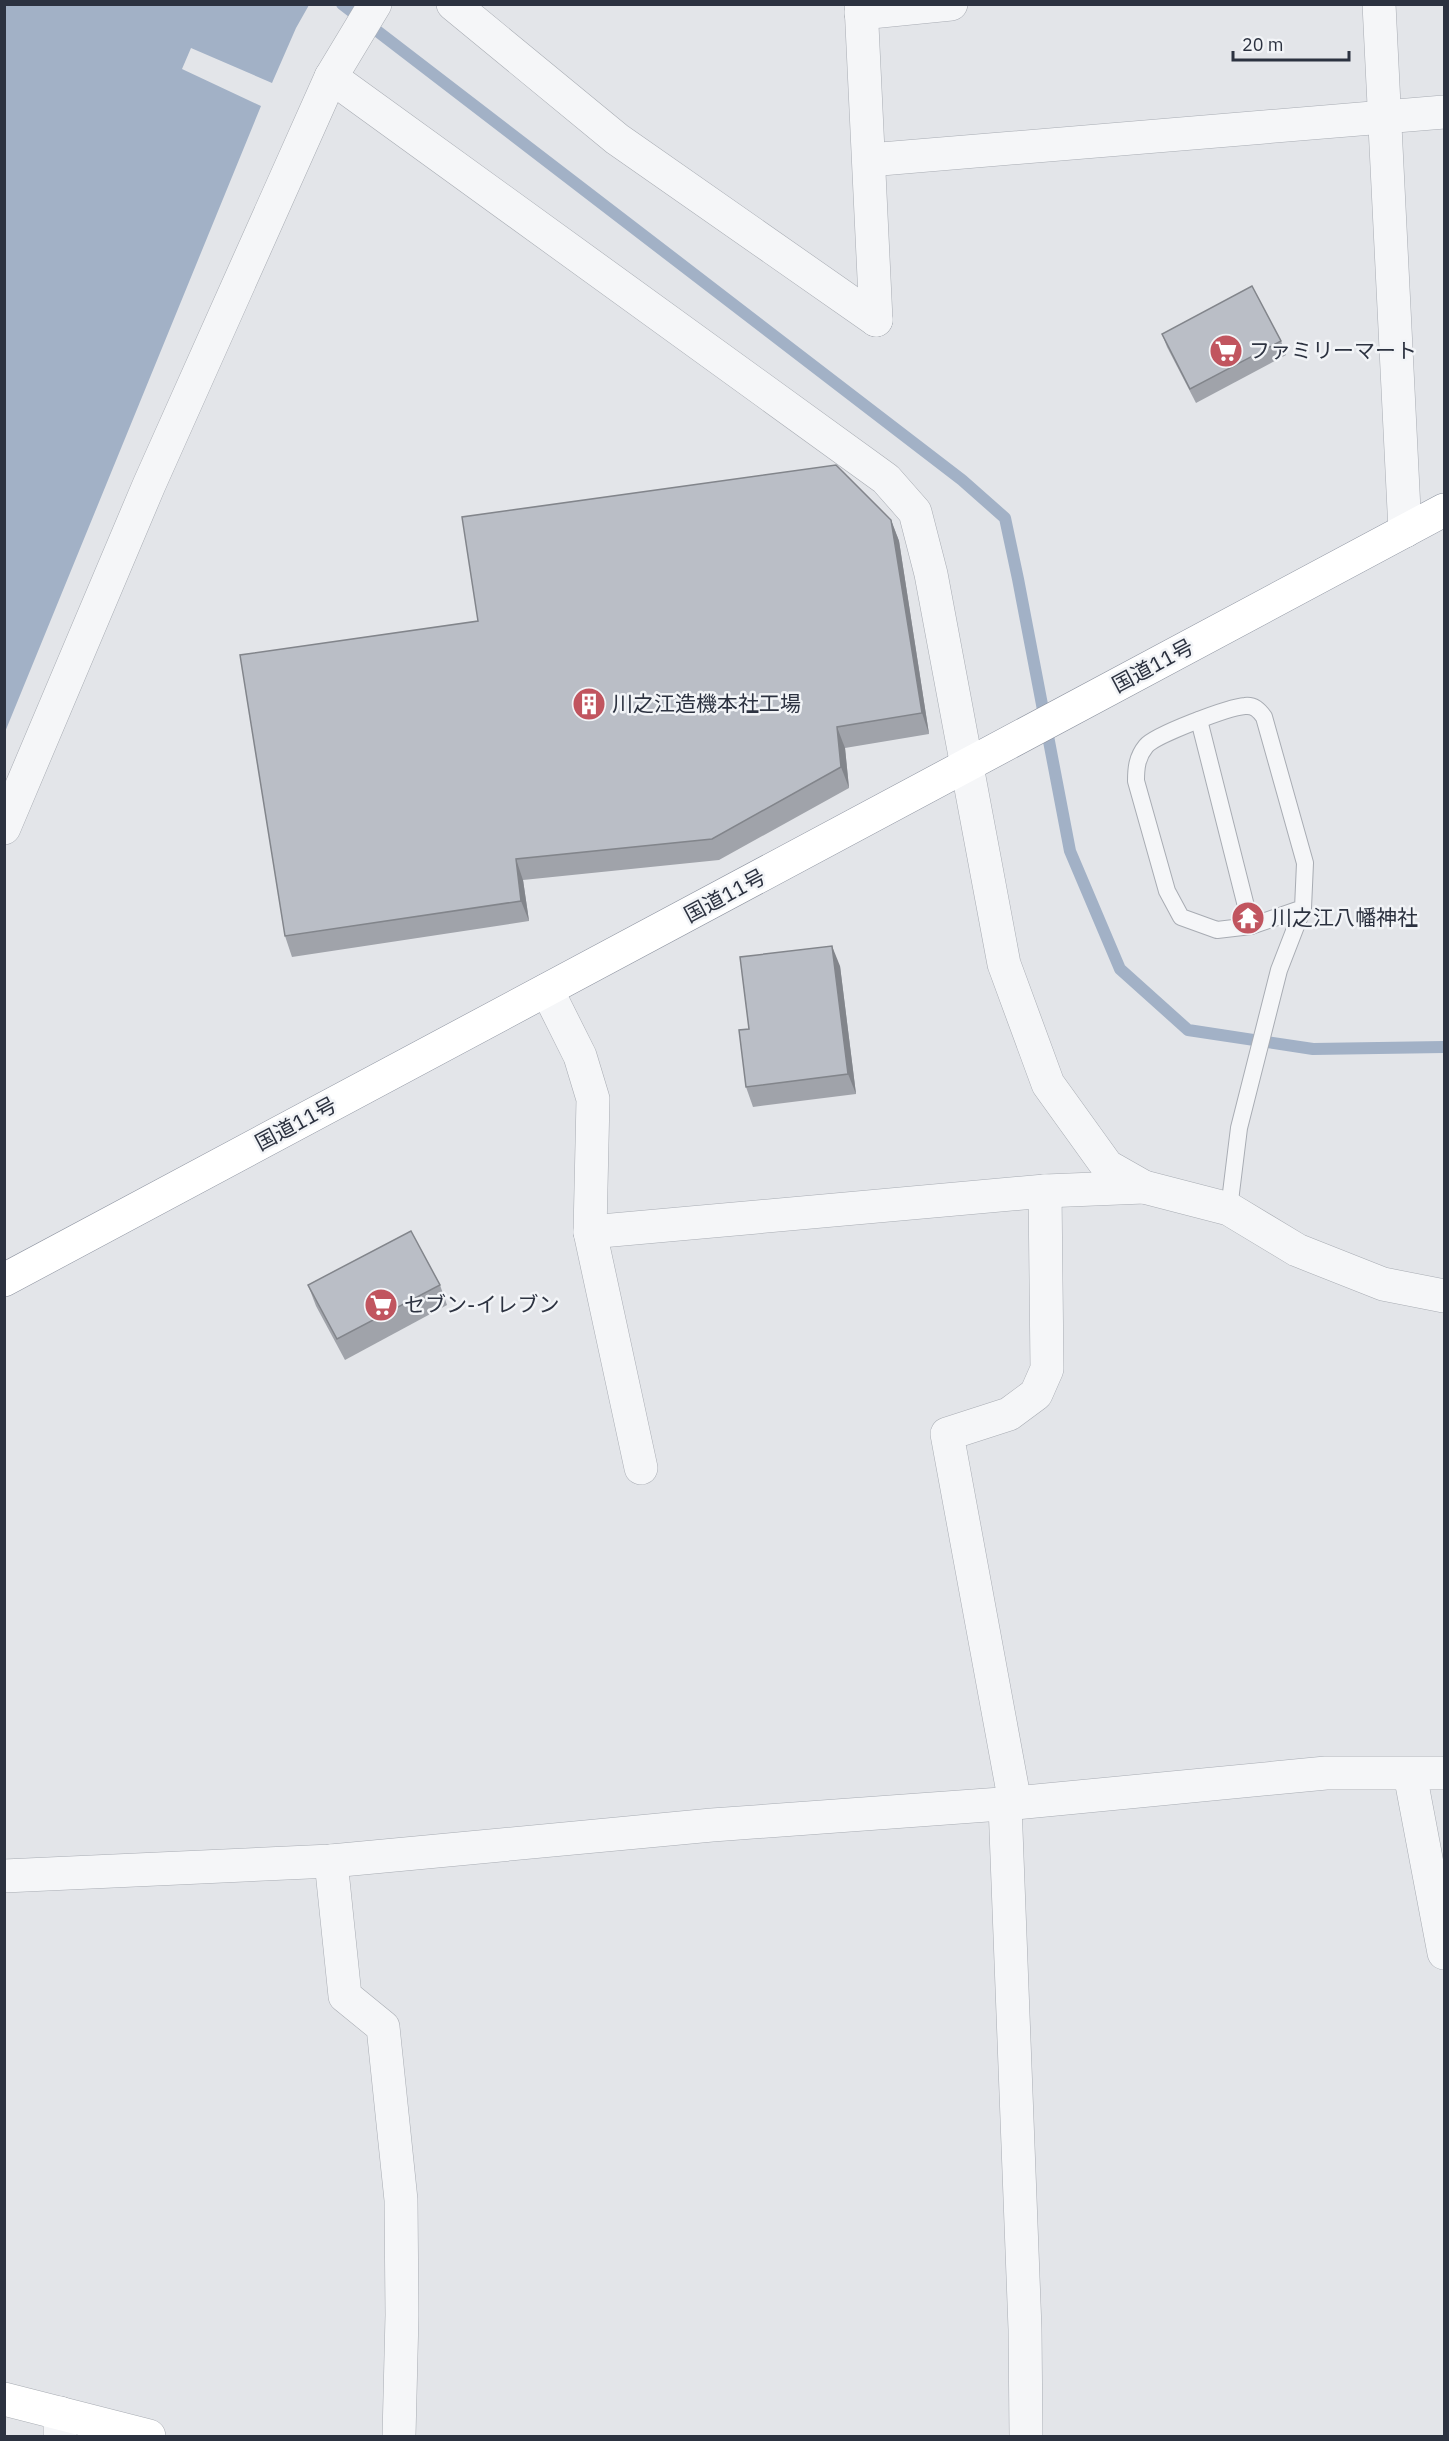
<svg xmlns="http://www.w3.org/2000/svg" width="1449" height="2441" font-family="'IBM Plex Sans','Noto Sans JP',sans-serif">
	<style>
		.water { fill: #a2b1c6 }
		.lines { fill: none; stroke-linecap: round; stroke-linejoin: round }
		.stream { stroke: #a2b1c6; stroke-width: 12 }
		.service-casing { stroke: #a8acb3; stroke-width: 18 }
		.minor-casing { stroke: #a8acb3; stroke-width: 34 }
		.tertiary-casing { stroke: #a8acb3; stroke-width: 34 }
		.secondary-casing { stroke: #a8acb3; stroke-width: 34 }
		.trunk-casing { stroke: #8c929f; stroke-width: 34 }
		.service { stroke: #f5f6f8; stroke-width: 16 }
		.minor { stroke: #f5f6f8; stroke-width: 33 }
		.tertiary { stroke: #f5f6f8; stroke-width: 33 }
		.secondary { stroke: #fff; stroke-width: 33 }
		.trunk { stroke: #fff; stroke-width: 33 }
		.wall { fill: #a0a3aa }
		.shaded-wall { fill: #82858b }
		.building { fill: #babec6; stroke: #82858b; stroke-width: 1.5 }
		.labels { text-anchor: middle; stroke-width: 5; stroke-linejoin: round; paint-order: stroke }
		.poi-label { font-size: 21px; fill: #2c3240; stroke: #f2f4f7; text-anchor: start }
		.street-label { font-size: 21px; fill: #2c3240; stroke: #f2f4f7 }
	</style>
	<rect width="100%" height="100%" fill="#e3e5e9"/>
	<path class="water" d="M5 4 309 5 296 28 272 83 191 48 182 69 261 106 5 732Z"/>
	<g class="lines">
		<path class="stream" d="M342 4 962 480 1005 518 1018 579 1070 851 1120 969 1188 1030 1313 1049 1444 1047"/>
		<defs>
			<g id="service">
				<path d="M1199 720 1251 926"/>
				<path d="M1229 1209 1239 1128 1279 970 1303 908 1305 863 1264 717C1259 710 1254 705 1245 706 1229 707 1155 735 1146 746 1137 757 1136 768 1136 781L1167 891 1181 917 1217 930 1251 926 1303 908"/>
			</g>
			<g id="minor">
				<path d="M453 4 617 139 876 320"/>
				<path d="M861 4 876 320"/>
				<path d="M1379 4 1405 531"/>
				<path d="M861 13 951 4"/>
				<path d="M331 77 886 479 915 512 931 574 1004 964 1048 1084 1107 1166 1144 1187 1229 1209 1297 1250 1383 1284 1444 1296"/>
				<path d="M869 160 1444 112"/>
				<path d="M547 990 580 1056 593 1099 590 1232 641 1468"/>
				<path d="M590 1232 1045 1191 1144 1187"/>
				<path d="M1410 1774 1444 1953"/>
				<path d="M1015 1803 947 1434 1009 1414 1036 1394 1047 1369 1045 1191"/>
				<path d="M1005 1804 1025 2329 1026 2436"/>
				<path d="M331 1861 345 1996 383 2027 401 2200 402 2315 399 2436"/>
				<path d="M4 1876 331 1861 712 1825 1015 1803 1326 1773H1444"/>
				<path d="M60 2413V2436"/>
			</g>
			<path id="tertiary" d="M4 828 149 485 331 77 375 4"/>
			<path id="secondary" d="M4 2399 149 2436"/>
			<path id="trunk" d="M4 1280 1444 510"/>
		</defs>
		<use href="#service" class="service-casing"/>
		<use href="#minor" class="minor-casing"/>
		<use href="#tertiary" class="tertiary-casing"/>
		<use href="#secondary" class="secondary-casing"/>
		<use href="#trunk" class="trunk-casing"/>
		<use href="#service" class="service"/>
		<use href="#minor" class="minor"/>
		<use href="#tertiary" class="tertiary"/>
		<use href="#secondary" class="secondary"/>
		<use href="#trunk" class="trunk"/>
	</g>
	<g class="wall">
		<path d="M1162 334 1281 341 1286 355 1196 403 1167 347Z"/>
		<path d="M891 520 899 541 929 734 845 748 849 788 719 860 523 880 529 921 292 957 285 936Z"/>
		<path d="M840 966 856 1094 753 1107 746 1087 749 1029Z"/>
		<path d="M308 1285H440L447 1305 345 1360 316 1306Z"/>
	</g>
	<g class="shaded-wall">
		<path d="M891 520 899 541 929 734 922 713Z"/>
		<path d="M837 727 845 748 849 788 841 767Z"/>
		<path d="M516 859 523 880 529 921 521 901Z"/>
		<path d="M832 946 840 966 856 1094 848 1074Z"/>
	</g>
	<g class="building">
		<path d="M1252 286 1281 341 1190 389 1162 334Z"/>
		<path d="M836 465 891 520 922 713 837 727 841 767 712 839 516 859 521 901 285 936 240 655 478 621 462 517Z"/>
		<path d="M832 946 848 1074 746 1087 739 1030 749 1029 740 957Z"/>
		<path d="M411 1231 440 1285 337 1339 308 1285Z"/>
	</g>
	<defs>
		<symbol id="supermarket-disc" viewBox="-11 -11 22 22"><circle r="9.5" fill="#c1555f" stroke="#f2f4f7"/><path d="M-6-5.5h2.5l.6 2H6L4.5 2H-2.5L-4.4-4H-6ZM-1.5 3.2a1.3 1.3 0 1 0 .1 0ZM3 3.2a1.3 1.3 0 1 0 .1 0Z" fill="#fff"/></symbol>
		<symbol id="building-disc" viewBox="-11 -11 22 22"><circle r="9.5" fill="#c1555f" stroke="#f2f4f7"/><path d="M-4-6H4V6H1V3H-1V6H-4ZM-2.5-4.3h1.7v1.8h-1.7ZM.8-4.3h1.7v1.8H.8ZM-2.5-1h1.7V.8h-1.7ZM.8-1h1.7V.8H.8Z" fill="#fff"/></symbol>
		<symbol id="temple-disc" viewBox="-11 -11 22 22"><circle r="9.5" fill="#c1555f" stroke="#f2f4f7"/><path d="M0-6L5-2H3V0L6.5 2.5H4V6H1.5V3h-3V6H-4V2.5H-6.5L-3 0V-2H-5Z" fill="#fff"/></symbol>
	</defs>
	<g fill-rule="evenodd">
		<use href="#supermarket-disc" x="1207" y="332" width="38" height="38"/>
		<use href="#building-disc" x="570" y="685" width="38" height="38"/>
		<use href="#temple-disc" x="1229" y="899" width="38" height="38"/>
		<use href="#supermarket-disc" x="362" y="1286" width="38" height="38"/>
	</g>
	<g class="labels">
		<g class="poi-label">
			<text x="1249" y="358">ファミリーマート</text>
			<text x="612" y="711">川之江造機本社工場</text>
			<text x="1271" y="925">川之江八幡神社</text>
			<text x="404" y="1312">セブン-イレブン</text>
		</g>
		<g class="street-label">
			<text transform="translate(1153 666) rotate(-28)" y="7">国道11号</text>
			<text transform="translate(725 896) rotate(-28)" y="7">国道11号</text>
			<text transform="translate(296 1124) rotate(-28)" y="7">国道11号</text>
		</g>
	</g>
	<rect width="1449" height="2441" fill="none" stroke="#2c3240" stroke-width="12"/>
	<path d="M1233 51v9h116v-9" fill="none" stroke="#2c3240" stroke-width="3"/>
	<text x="1242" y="51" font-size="18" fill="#2c3240" stroke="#f2f4f7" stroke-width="4.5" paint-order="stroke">20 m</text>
</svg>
